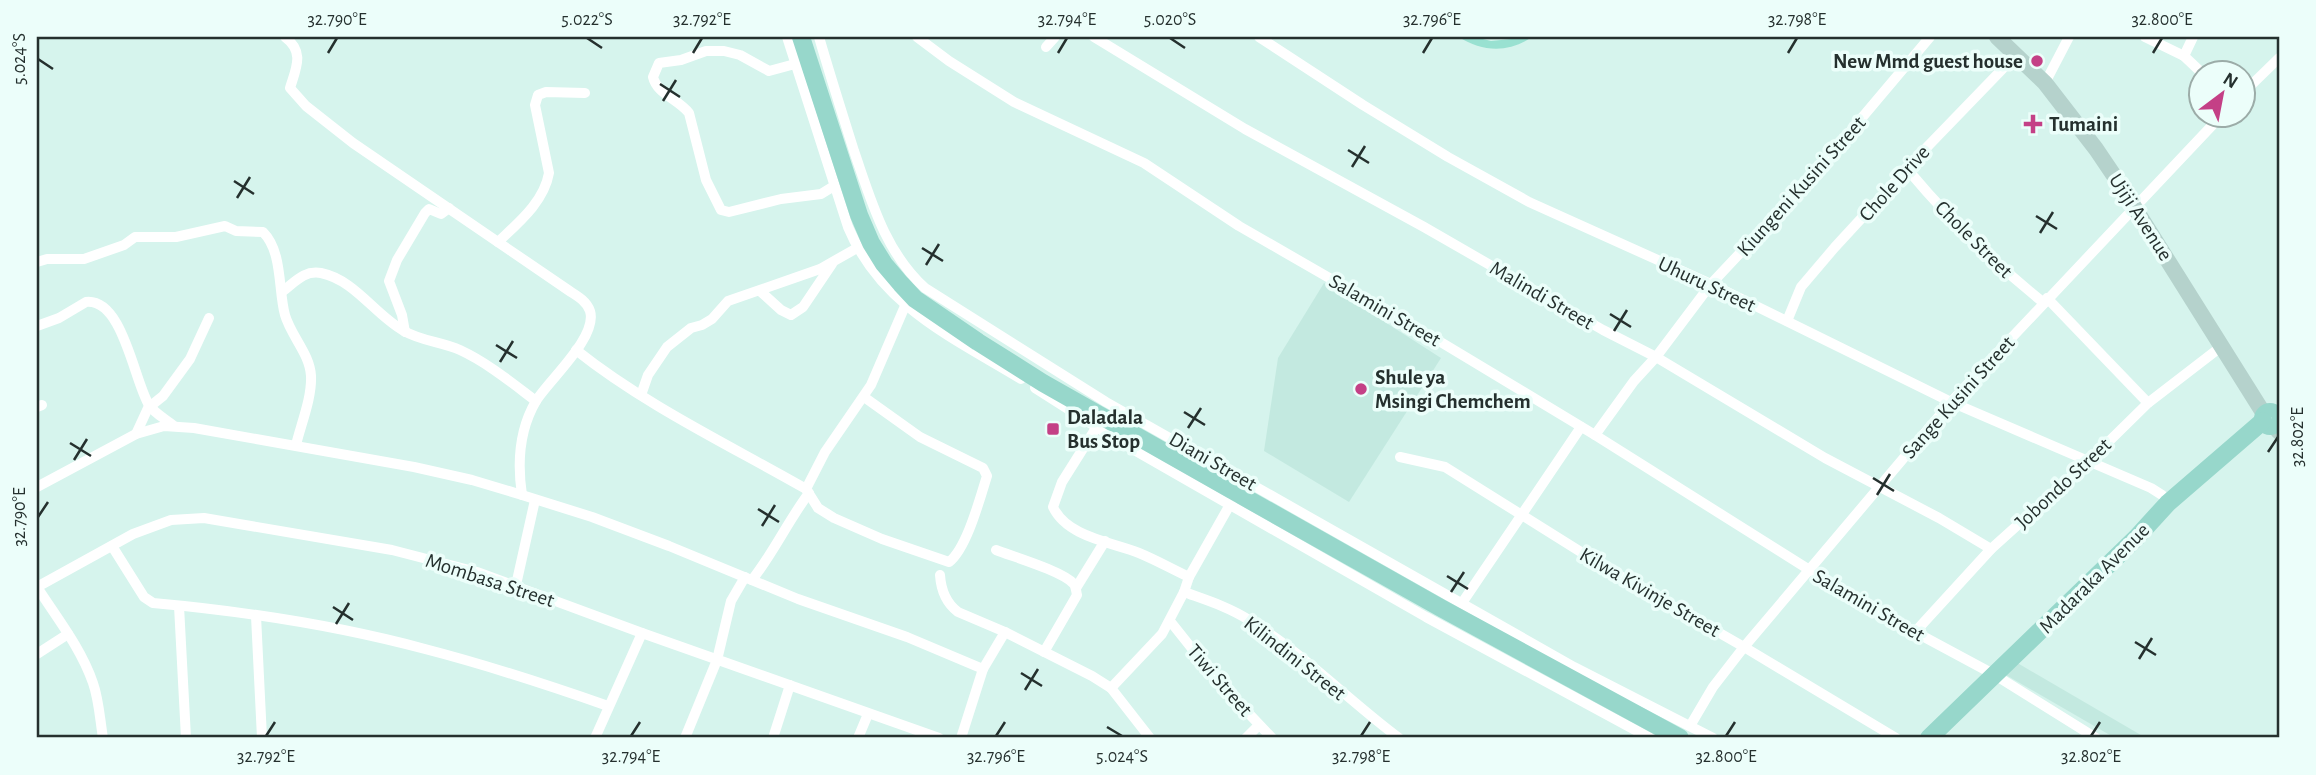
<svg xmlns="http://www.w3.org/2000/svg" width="2316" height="775" font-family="'Alegreya Sans',sans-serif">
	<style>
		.built { fill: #c3e9e0 }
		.green { fill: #99e1d1 }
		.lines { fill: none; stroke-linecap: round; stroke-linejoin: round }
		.street { stroke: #fff; stroke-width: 10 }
		.secondary { stroke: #b5d2cc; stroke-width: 16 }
		.primary { stroke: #97d7cb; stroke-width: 18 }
		.ticks { fill: none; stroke: #25302e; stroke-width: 2.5 }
		.poi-dot { fill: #c44086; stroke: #ecfefa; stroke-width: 2.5 }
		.labels { text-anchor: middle; stroke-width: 7; stroke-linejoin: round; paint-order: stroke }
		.poi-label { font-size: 21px; font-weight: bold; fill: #25302e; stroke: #ecfefa; text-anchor: start }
		.street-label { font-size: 21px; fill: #25302e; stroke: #ecfefa }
		.neatline { fill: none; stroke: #25302e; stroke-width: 2.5 }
		.ticks-label { font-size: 18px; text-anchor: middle; fill: #25302e }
	</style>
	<rect width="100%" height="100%" fill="#d6f4ed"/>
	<g class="built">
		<path d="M1324 283 1441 358 1349 502 1264 451 1278 358Z"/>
		<path d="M2014 661 2146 738H2115L2006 675Z"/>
	</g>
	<path class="green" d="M1459 37H1475L1491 41 1532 37C1509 53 1482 52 1459 37Z"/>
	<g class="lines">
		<g class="street">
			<path d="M285 37C305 52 296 68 290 88L306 106 353 143 571 292C579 297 587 302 590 311 598 337 549 380 536 401 519 430 517 462 522 495"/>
			<path d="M787 37 848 227C881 306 952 337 1021 379"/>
			<path d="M819 37C830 75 842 113 854 151 871 200 885 252 925 288L1106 402 1574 667 1713 738"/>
			<path d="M917 37 949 61 1014 102 1144 163 1239 226 1444 344 1595 435 1808 569 1915 632 1995 675 2096 738"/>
			<path d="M1094 37 1245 129 1424 227 1603 330 1656 357 1825 458 1939 518 1991 549"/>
			<path d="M1259 37 1363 105 1448 157 1529 202 1711 284 1951 402 2151 488 2162 495 2168 503"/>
			<path d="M2145 37 2184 56 2203 74"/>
			<path d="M1046 47 1055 37"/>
			<path d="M2184 56 2193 37"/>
			<path d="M795 64 769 71 740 55 724 51H706L681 60 659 63 653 77C657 94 678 99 689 113L706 180 721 210 729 212 781 199 821 194 834 186"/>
			<path d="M2045 83 2069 37"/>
			<path d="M2242 94 2279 58"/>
			<path d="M1908 170C1949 219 1994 263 2044 303"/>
			<path d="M498 242C518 223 544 202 549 173L535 105 538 95 546 92 585 93"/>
			<path d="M37 262 47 259H84L124 245 135 237H176L225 226 236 231 263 232C283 252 278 290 285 315 291 336 310 354 311 376 312 398 301 424 296 445"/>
			<path d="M283 291C295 282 304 270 321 273 355 280 375 315 404 331 421 341 442 342 460 350 488 363 512 383 536 401"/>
			<path d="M760 291 781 310 791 315 803 307 832 264"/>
			<path d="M2047 298 2148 403"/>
			<path d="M1787 321 1801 287 1835 247 1929 145 2016 55"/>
			<path d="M37 326 59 318 86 302C123 298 134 381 149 405 154 413 167 420 174 426"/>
			<path d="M405 332 402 315 389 281 397 260 425 213 429 209 441 214 449 208"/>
			<path d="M576 350C645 405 729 445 806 489L818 508 834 518 882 539 949 562C967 548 980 498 987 476L983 468 920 437 864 397"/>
			<path d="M1035 388 1120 442 1426 617 1650 738"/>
			<path d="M641 395 648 375 667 347 691 328 702 325 712 319 728 301 820 269 857 248"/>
			<path d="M37 407 42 405"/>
			<path d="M1096 428 1062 482 1053 507C1067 537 1111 542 1139 553 1156 560 1172 569 1189 577"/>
			<path d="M136 434 148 408 163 396 190 359 209 318"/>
			<path d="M1595 435 1634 381 1656 357 1711 284 1817 171 1930 37"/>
			<path d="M1400 457 1445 467 1608 569 1744 647 1896 738"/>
			<path d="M37 487 136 434 164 426 194 428 414 467 472 480 522 495 592 517 669 546 798 599 907 637 983 669"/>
			<path d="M806 489 825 452 871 385 905 306"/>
			<path d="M112 546 144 597 153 603C242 611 339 626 425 649 487 665 548 685 608 706"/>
			<path d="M996 550C1014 557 1062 571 1074 584 1076 587 1076 591 1077 595L1044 652"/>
			<path d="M940 575C941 590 946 603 958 612L1005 632 1092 676 1111 688 1150 738"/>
			<path d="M752 580C774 552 788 521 809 493"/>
			<path d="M516 585 535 500"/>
			<path d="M37 587 133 534 171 520 204 518 392 550 477 572 642 633 939 738"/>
			<path d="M37 587C57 618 81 648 93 683 99 700 100 720 103 738"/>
			<path d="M1076 588 1105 541"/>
			<path d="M1184 592C1206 600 1229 607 1249 620 1303 653 1348 700 1399 738"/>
			<path d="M1462 603 1581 427"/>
			<path d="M179 606 186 738"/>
			<path d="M256 616 262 738"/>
			<path d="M1170 621 1217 680 1272 738"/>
			<path d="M1915 632 1991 549 2090 460 2148 403 2222 346"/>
			<path d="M37 654 68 634"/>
			<path d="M1111 688 1162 634 1184 592 1189 577 1232 501"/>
			<path d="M1690 726 1713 687 1744 647 1951 402 2221 116"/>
			<path d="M595 738 642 633"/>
			<path d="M685 738 717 660 731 601 745 577"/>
			<path d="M773 738 790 685"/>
			<path d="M858 738 868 714"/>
			<path d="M961 738 983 669 1005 632"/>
			<path d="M1246 738 1259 725"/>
		</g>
		<g class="secondary">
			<path d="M1997 37 2045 83 2096 149 2121 186 2264 414"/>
			<path d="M2274 426 2279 432"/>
		</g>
		<g class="primary">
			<path d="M801 37 859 215 871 243 884 264 901 284 915 299 978 342 1043 383 1237 493 1441 608 1680 738"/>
			<circle cx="2270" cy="419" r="7"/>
			<path d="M1929 738 2136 538 2168 503 2263 421"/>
		</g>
	</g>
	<path class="ticks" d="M587 38 602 48M1170 38 1185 48M328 53 337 38M693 53 702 38M1058 53 1067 38M1423 53 1432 38M1788 53 1797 38M2153 53 2162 38M38 59 53 69M660 84 680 97M663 101 676 80M1348 150 1369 163M1352 167 1365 146M234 181 254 194M237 198 250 177M2036 216 2057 229M2040 233 2053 212M922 248 943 261M926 265 939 244M1610 314 1631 327M1614 331 1627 310M496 345 517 358M500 362 513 341M1184 412 1205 425M1188 428 1201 408M70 443 91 456M2268 452 2278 437M74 460 87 439M1873 478 1894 491M1877 495 1890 474M758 509 779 522M38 517 48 502M762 526 775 505M1447 576 1468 589M1451 592 1464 572M333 607 353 620M336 624 349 603M2135 642 2156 655M2139 659 2152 638M1021 673 1042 686M1025 690 1038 669M1107 727 1122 736M266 736 275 722M631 736 640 722M996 736 1005 722M1361 736 1370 722M1726 736 1735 722M2091 736 2100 722"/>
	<g class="poi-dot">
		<circle cx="2037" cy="61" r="7"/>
		<path d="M2029.5 113.5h7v7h7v7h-7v7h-7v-7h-7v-7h7z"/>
		<circle cx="1361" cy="389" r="7"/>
		<rect x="1046" y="422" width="14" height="14" rx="3.5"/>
	</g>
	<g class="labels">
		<g class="poi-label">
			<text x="2023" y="68" text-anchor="end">New Mmd guest house</text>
			<text x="2049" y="131">Tumaini</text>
			<text x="1375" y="384">Shule ya<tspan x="1375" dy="24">Msingi Chemchem</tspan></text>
			<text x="1067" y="424">Daladala<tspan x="1067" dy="24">Bus Stop</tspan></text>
		</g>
		<g class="street-label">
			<text transform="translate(1894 183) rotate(-48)" y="7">Chole Drive</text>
			<text transform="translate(1801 186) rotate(-48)" y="7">Kiungeni Kusini Street</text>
			<text transform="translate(2141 217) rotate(57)" y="7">Ujiji Avenue</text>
			<text transform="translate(1974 239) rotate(45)" y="7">Chole Street</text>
			<text transform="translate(1707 284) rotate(25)" y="7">Uhuru Street</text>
			<text transform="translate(1542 295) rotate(30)" y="7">Malindi Street</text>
			<text transform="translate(1385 310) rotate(30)" y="7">Salamini Street</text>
			<text transform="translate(1958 397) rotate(-48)" y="7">Sange Kusini Street</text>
			<text transform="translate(1213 461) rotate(30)" y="7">Diani Street</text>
			<text transform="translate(2063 483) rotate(-43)" y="7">Jobondo Street</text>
			<text transform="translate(2094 578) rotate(-45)" y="7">Madaraka Avenue</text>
			<text transform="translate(490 580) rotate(18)" y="7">Mombasa Street</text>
			<text transform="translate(1650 592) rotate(30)" y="7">Kilwa Kivinje Street</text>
			<text transform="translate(1869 605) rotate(30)" y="7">Salamini Street</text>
			<text transform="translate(1295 658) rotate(38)" y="7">Kilindini Street</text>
			<text transform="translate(1220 680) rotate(49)" y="7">Tiwi Street</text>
		</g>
	</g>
	<rect width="2316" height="775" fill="none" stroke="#ecfefa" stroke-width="77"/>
	<g transform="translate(2222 94) rotate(32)"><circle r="33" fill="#ecfefa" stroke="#9caca8" stroke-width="2"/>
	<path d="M0-5L12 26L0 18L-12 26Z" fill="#c44086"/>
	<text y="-10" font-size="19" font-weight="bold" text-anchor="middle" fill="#25302e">N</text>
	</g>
	<rect x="38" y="38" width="2240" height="698" class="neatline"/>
	<g class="ticks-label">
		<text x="337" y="25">32.790°E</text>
		<text x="587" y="25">5.022°S</text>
		<text x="702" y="25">32.792°E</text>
		<text x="1067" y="25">32.794°E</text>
		<text x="1170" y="25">5.020°S</text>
		<text x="1432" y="25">32.796°E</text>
		<text x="1797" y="25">32.798°E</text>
		<text x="2162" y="25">32.800°E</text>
		<text transform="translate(19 59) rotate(-90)" y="6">5.024°S</text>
		<text transform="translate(2297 437) rotate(-90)" y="6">32.802°E</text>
		<text transform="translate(19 517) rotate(-90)" y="6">32.790°E</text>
		<text x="266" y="762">32.792°E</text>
		<text x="631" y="762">32.794°E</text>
		<text x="996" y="762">32.796°E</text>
		<text x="1122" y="762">5.024°S</text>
		<text x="1361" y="762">32.798°E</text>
		<text x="1726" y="762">32.800°E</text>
		<text x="2091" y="762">32.802°E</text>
	</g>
</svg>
